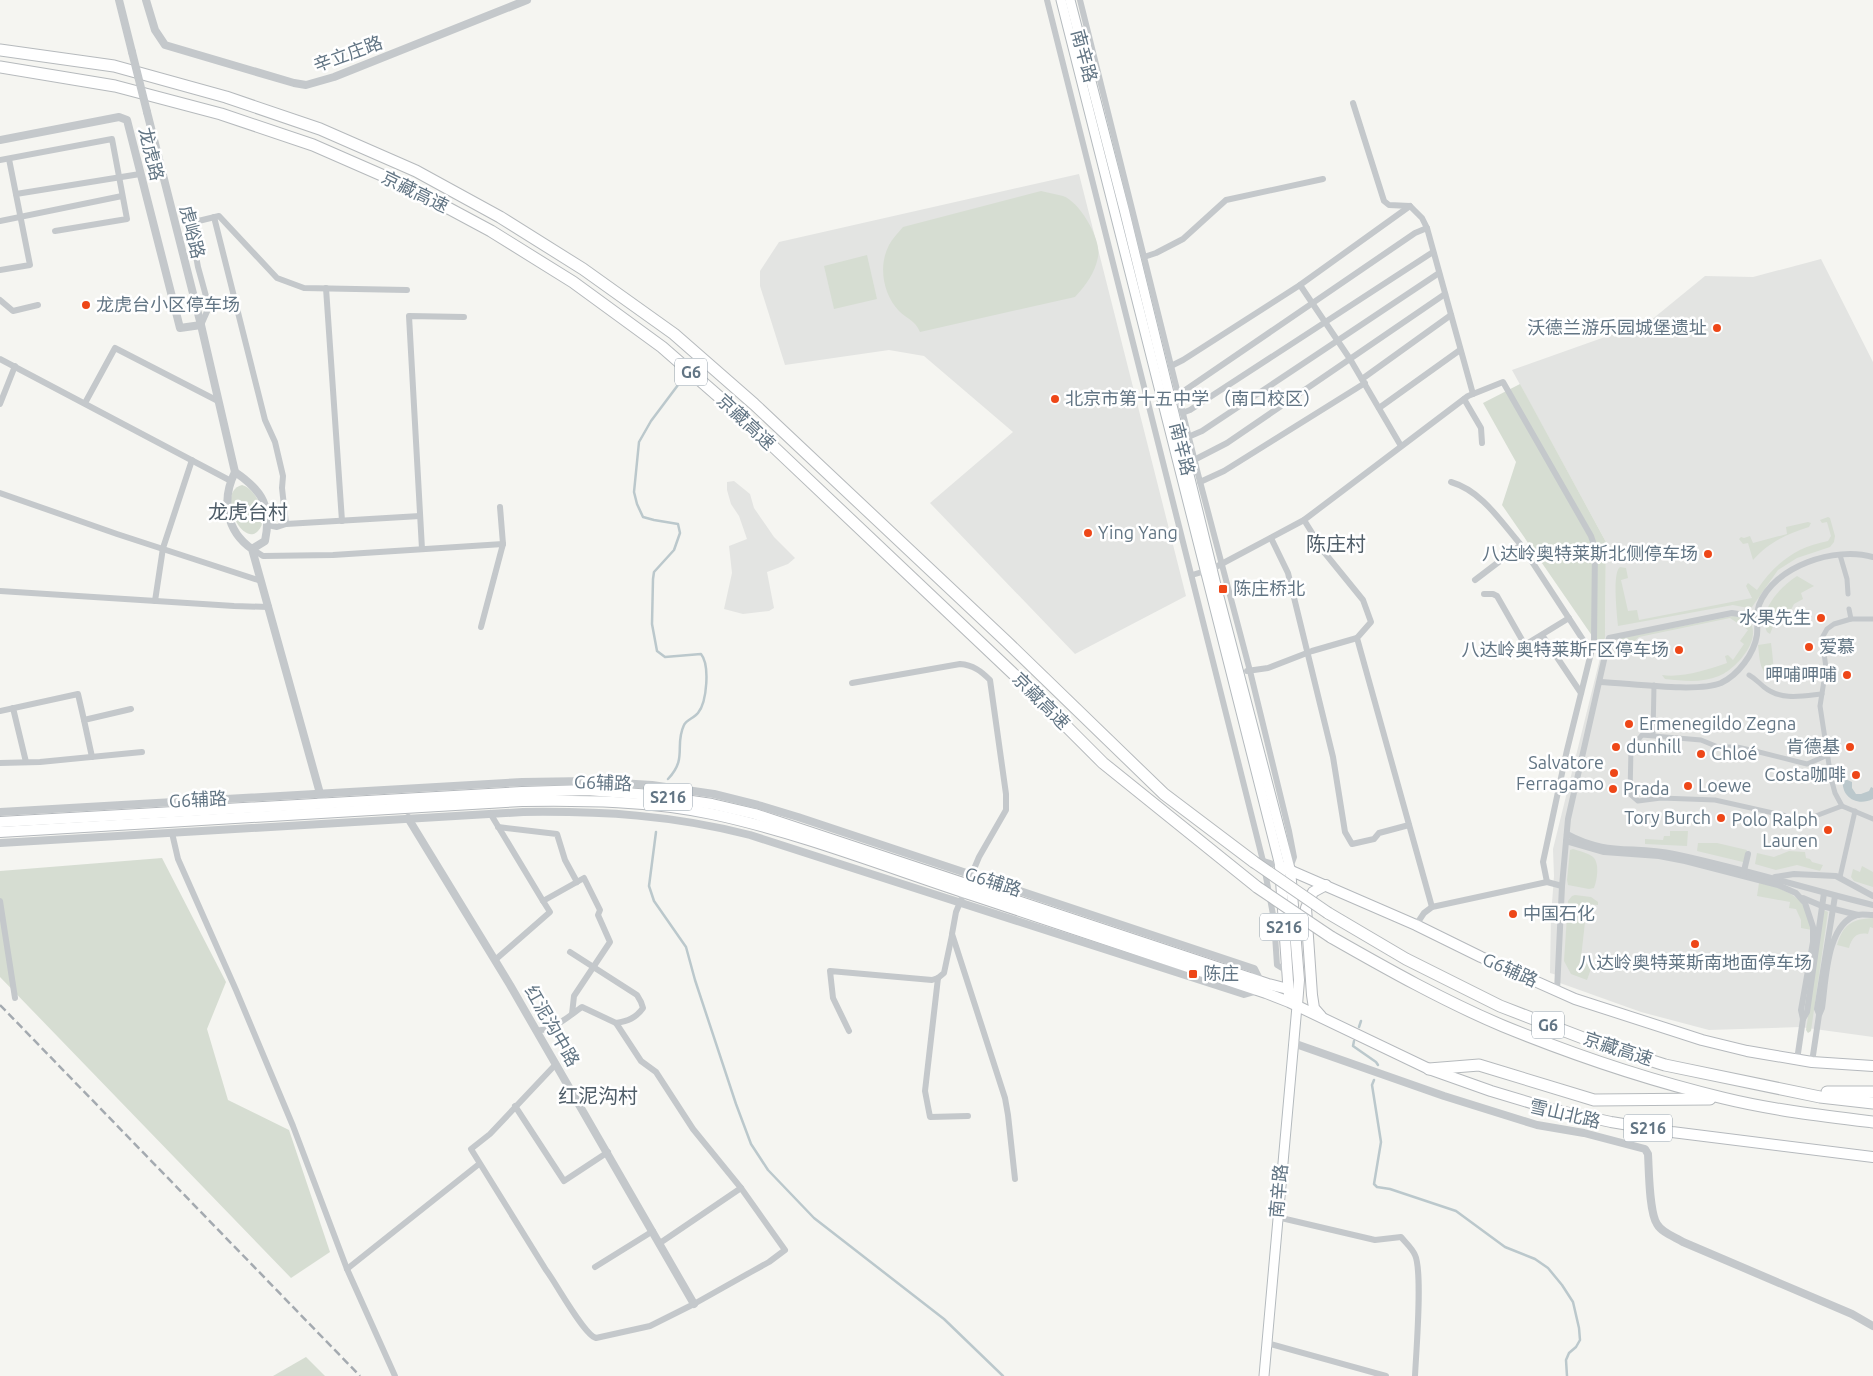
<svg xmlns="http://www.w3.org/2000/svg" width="1873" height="1376" font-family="Ubuntu,'Noto Sans SC',sans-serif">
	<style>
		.built { fill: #e3e4e2 }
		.green { fill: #d6ddd2 }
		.water { fill: #bbc8cc }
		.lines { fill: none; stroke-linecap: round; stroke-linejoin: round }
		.stream { stroke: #bbc8cc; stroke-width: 2.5 }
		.secondary-casing { stroke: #b4babe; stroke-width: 11 }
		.primary-casing { stroke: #b5b9bd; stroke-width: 12 }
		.motorway-casing { stroke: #b6babd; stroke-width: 13 }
		.pedestrian { stroke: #c4c8cb; stroke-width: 5 }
		.minor { stroke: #c4c8cb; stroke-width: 6 }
		.tertiary { stroke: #c4c8cb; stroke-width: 8 }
		.secondary { stroke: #fff; stroke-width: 9 }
		.primary { stroke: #fff; stroke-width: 10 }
		.motorway { stroke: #fff; stroke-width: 11 }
		.rail { stroke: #a4aab0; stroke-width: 2.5; stroke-dasharray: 8 4; stroke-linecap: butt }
		.motorway-bridge-casing { stroke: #b6babd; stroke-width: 13; stroke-linecap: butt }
		.tertiary-bridge { stroke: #c4c8cb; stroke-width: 8 }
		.motorway-bridge { stroke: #fff; stroke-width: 11 }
		.poi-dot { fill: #ee4718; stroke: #fff; stroke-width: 2 }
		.labels { text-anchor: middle; stroke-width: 5; stroke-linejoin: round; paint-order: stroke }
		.shield { fill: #fff; stroke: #919ea9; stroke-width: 1 }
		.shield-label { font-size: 16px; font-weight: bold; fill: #627584 }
		.street-label { font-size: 18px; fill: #627584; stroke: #fff }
		.poi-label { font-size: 18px; fill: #627584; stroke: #fff; text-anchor: start }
		.quarter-label { font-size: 20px; fill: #505e69; stroke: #fff }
	</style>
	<rect width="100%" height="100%" fill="#f5f5f1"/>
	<g class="built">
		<path d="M1079 174 1186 596 1075 654 930 503 1013 432 924 356 889 350 785 365 760 286V271L779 242Z"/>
		<path d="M1821 259 1873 362V1037L1800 1027 1709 1030 1641 1012 1560 983V976L1550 973 1551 917 1554 876 1553 849 1605 638 1606 542 1512 370 1650 321 1705 276 1753 277Z"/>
		<path d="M734 481 750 494 754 508 774 537 795 558 788 564 767 572 774 608 769 611 743 614 724 609 732 573 729 546 747 539 739 516 731 504 727 490V482Z"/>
	</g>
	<g class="green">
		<path d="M1041 191C1048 193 1056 194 1063 196 1080 202 1102 240 1098 257 1095 273 1086 285 1075 297L920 332C915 320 907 319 899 311 883 294 878 266 889 245 892 239 898 233 903 227Z"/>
		<path d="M867 255 877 299 834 309 824 266Z"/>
		<path d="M1520 384 1606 542 1605 638 1602 648 1597 643 1502 505 1516 462 1483 403Z"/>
		<path d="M242 485C257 489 270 519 258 531 241 548 216 491 242 485Z"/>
		<path d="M1828 517 1830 518 1835 536 1834 542 1830 547 1797 558 1778 570 1752 607 1748 608 1733 605 1618 626C1617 615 1612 573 1620 567L1626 568 1628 578 1621 580 1628 611 1637 610 1639 620 1752 598 1746 586 1748 583 1757 590C1775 563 1796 547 1828 541L1831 536 1827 522 1822 523 1820 520Z"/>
		<path d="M1808 522 1811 523 1809 527C1787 534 1769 542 1753 560L1748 543 1743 544 1739 539 1741 537 1744 538 1750 536 1753 543 1787 534 1786 527Z"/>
		<path d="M1797 576 1814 586 1801 593 1803 599 1794 604 1786 619H1776L1770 634 1767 632C1757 611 1780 587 1797 576Z"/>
		<path d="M1733 616C1738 617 1745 617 1748 620 1765 638 1735 670 1719 676 1702 683 1684 681 1665 679L1662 675C1682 678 1707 670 1727 663L1725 656 1728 655 1733 660 1744 644 1740 641 1748 630 1730 618 1639 637 1631 644H1618L1619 640 1622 638Z"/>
		<path d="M1771 643C1773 656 1773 667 1775 680 1759 673 1760 661 1758 645Z"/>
		<path d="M1670 831H1688L1687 846 1645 844V839L1663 840 1664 836H1670Z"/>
		<path d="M1698 843H1717L1747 850 1743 862 1697 851Z"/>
		<path d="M1573 849C1579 851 1588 853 1593 857 1600 863 1597 881 1594 888L1589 889 1568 885 1567 880 1570 850Z"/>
		<path d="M1789 851 1805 852 1806 858 1810 859 1812 862 1823 865 1820 871 1797 865 1776 870 1755 864 1757 853 1774 857Z"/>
		<path d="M162 858 226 982 207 1029 228 1100 289 1130 330 1252 291 1278 0 977V871Z"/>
		<path d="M1862 866 1873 872V887L1854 881 1851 877 1853 869 1860 872Z"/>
		<path d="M1759 883C1776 886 1798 893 1806 910 1809 916 1810 924 1812 930L1801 928V920L1796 909 1789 908 1790 902 1757 896Z"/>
		<path d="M1575 895 1591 897 1598 902V905L1587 904 1581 958 1585 959 1587 964 1592 966 1587 980 1571 974 1564 961 1568 901 1572 896Z"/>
		<path d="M1824 910 1828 912 1811 1031 1808 1033 1806 1030Z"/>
		<path d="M1873 918V928L1870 927 1868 934C1857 932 1852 937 1849 948L1837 945C1843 925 1851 919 1873 918Z"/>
		<path d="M306 1357 325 1376H273Z"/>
	</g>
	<path class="water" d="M1843 778 1852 782V788L1856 794H1861L1869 791 1871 787 1873 788V799C1857 807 1840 797 1843 778Z"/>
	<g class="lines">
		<g class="stream">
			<path d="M668 779C688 758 674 746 684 725 686 720 694 718 698 713 707 702 710 665 701 654L665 657 657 651 652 624 653 579 654 572 674 550 680 533 678 524 654 520 643 517 637 504 634 492 639 442 651 421 678 385"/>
			<path d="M656 832 649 886 654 901 686 947 695 980 736 1104 751 1144 768 1170 814 1218 944 1319 1003 1376"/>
			<path d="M1359 1027 1361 1021"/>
			<path d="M1354 1041 1353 1046 1376 1062 1378 1065"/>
			<path d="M1374 1080 1372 1085 1381 1142 1374 1184 1377 1187 1390 1189 1456 1211 1505 1247 1535 1259 1548 1268 1562 1285 1573 1302 1579 1328 1580 1340 1576 1347 1569 1353 1566 1360 1567 1376"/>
		</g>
		<defs>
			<g id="secondary">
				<path d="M1061 0 1280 866"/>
				<path d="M1070 0 1124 209 1217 589 1290 869"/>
				<path d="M1264 1376 1297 1006"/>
			</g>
			<g id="primary">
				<path d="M0 822 522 792 587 790 651 795 712 804 755 814 1268 984 1288 989 1297 1005"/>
				<path d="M0 832 522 801C586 800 650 801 712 814 801 833 889 868 975 896 1072 929 1169 960 1266 993L1289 1002 1429 1069 1491 1091 1551 1109 1611 1122 1672 1132 1873 1157"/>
				<path d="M1290 869 1299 980 1297 1005"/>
				<path d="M1289 996 1280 866 1416 925 1481 957 1575 999 1702 1040 1747 1051 1812 1062 1873 1066"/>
				<path d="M1321 1016 1314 1008 1312 995 1306 908 1313 892 1326 885"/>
			</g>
			<g id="motorway">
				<path d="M0 50 114 66 226 97 320 129 416 171 500 217 583 269 674 334 754 404 1007 642 1164 794 1254 862"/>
				<path d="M0 67 115 86 221 114 313 145 409 187 491 231 573 282 662 347 741 416 1023 683 1103 763 1257 887"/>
				<path d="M1328 913 1406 959 1500 1006 1596 1043 1665 1065 1820 1097 1873 1103"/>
				<path d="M1331 937C1387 969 1444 1001 1503 1026 1574 1055 1648 1080 1723 1098 1772 1110 1823 1116 1873 1122"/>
				<path d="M1429 1069 1479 1065 1594 1100 1710 1099"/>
				<path d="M1827 1092H1873"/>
			</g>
		</defs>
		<use href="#secondary" class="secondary-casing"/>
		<use href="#primary" class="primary-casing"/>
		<use href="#motorway" class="motorway-casing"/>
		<g class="pedestrian">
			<path d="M1840 555 1847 579 1848 594"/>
			<path d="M1849 609 1851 619"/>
			<path d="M1749 675C1756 679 1759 683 1764 687 1781 701 1803 696 1822 694"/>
			<path d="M1653 735 1654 685"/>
			<path d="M1828 755 1807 764 1755 751 1737 747H1718L1701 740 1642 735 1631 749 1630 794 1638 801 1661 798 1715 800 1805 820 1842 806 1873 819"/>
			<path d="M1842 806 1835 793 1831 778 1820 706 1826 668 1822 638 1827 629 1834 624 1851 619H1873"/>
			<path d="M1840 877 1855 811"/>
		</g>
		<g class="minor">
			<path d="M1047 0 1263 861 1274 920 1277 965 1287 971"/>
			<path d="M1080 0 1198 474 1250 671 1289 831 1294 857 1290 868"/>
			<path d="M1353 103 1384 201 1389 205 1410 206 1422 218 1427 228 1473 394"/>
			<path d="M0 160 112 139 127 219 55 231"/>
			<path d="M16 194 140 174"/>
			<path d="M214 217 265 420 275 442 283 476 282 488 286 524 277 527 268 525"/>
			<path d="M0 221 122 196"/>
			<path d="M1144 257 1156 253 1183 239 1226 200 1323 179"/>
			<path d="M0 270 30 265 9 159"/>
			<path d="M1300 285 1350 359 1401 446"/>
			<path d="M326 288 342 521"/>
			<path d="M0 300 13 311 38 305"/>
			<path d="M201 325 209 307 198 267 190 223 219 216 277 278 304 288 407 290"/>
			<path d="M0 359 231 481"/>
			<path d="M1171 366 1183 360 1300 285 1410 206"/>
			<path d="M1362 379 1451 315"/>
			<path d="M1178 395 1415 233 1427 228"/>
			<path d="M1464 399 1481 428 1482 443"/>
			<path d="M85 403 115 348 218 401"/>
			<path d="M0 404 15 366"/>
			<path d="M1379 408 1460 350"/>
			<path d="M1182 413 1190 410 1433 252"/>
			<path d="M1188 437 1202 431 1439 273"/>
			<path d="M1194 460 1227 443 1445 294"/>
			<path d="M1200 482 1224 471 1365 383"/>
			<path d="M1451 482C1482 491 1501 522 1521 545L1475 580"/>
			<path d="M0 493 117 534 261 581"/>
			<path d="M1304 520 1324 552 1363 600 1371 622 1357 638 1432 907"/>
			<path d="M286 524 420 516"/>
			<path d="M1271 538 1288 573 1333 757 1345 832 1352 844 1374 839 1379 833 1409 825"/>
			<path d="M1521 545 1591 652"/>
			<path d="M252 549 263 556 333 555 503 544 500 507"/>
			<path d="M422 549 409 316 464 317"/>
			<path d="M1192 575 1212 569 1304 520 1468 396 1503 382 1591 536 1595 548 1594 641 1567 750 1543 862 1547 882"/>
			<path d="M0 591 234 606 269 607"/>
			<path d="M1484 594H1493L1497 596 1525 645 1569 618"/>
			<path d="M155 601 163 548 192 460"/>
			<path d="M481 627 503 544"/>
			<path d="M1542 635 1581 693"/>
			<path d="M1247 671 1268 668 1312 651 1357 638"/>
			<path d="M1600 682C1629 683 1697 693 1721 683 1738 675 1754 654 1757 635 1758 625 1756 615 1759 605 1774 566 1835 546 1873 557"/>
			<path d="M852 683 960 664C973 665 981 671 990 680L1006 794V810L979 857 956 912 952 934 1005 1098 1008 1115 1015 1179"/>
			<path d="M13 708 26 762"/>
			<path d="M0 711 78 694 84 720"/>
			<path d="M92 757 84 720 131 709"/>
			<path d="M0 763 40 762 142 752"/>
			<path d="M490 813 543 901 584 878 600 910 598 915 610 942 574 996 572 1014"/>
			<path d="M498 827 557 834 565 860 577 882"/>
			<path d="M172 833 178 859 236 990 293 1126 347 1269 395 1376"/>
			<path d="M1567 834C1607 856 1634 845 1674 854 1741 868 1807 889 1873 905"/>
			<path d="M1566 841 1604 852 1659 856 1685 861 1778 885 1796 893 1805 903 1813 927V942L1801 1010 1803 1019 1797 1060"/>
			<path d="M1263 861 1280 866"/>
			<path d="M1743 875 1748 854"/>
			<path d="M1775 877 1794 874 1836 876 1873 896"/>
			<path d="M1803 898 1822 906 1858 915"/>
			<path d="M0 901 15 998"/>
			<path d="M1416 925 1424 913 1432 907 1547 882 1562 886"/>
			<path d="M570 952 637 995 641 1002 643 1008C636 1018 628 1021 616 1023"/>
			<path d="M495 960 550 912 543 901"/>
			<path d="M938 978 925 1091 930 1117 968 1116"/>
			<path d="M1557 991 1562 886 1568 819 1609 638 1732 613 1757 617"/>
			<path d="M1819 1014 1817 1009 1835 896"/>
			<path d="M1803 1019 1807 1012 1824 893"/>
			<path d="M537 1030C552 1032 570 1015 582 1007L616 1023 641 1061 656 1072 693 1129 741 1188 660 1243"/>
			<path d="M849 1031 833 998 830 971 932 980 938 978 944 973 952 935"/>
			<path d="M1812 1062 1819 1015 1822 1008C1826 982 1826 924 1857 915 1862 914 1868 915 1873 915"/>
			<path d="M556 1064 490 1134 471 1149 546 1270C556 1283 584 1335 596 1338L650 1326 694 1304 751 1272 769 1262 785 1250 741 1188"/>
			<path d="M515 1106 564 1181 608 1152"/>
			<path d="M1277 1217 1375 1240 1401 1237C1406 1243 1412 1248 1415 1255 1423 1272 1416 1353 1415 1376"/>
			<path d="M595 1267 653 1231"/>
			<path d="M347 1269 479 1164"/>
			<path d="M1267 1343 1386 1376"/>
		</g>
		<g class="tertiary">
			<path d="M119 0 132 52"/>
			<path d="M146 0 155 30 165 45 294 83 306 85 334 77 527 0"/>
			<path d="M147 112 201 325 235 472"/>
			<path d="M0 140 119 117 127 120 180 328 201 325"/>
			<path d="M252 549 265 541C272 507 263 491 235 472 221 500 226 531 252 549L321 797"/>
			<path d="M0 812 522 782 587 781 652 785 714 794 758 805 798 817 1254 969 1260 981"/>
			<path d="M408 818 510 985 694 1304"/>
			<path d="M0 843 523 812C603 811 672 815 750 835L1244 994 1258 990"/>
			<path d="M1293 1043 1444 1096 1537 1125 1584 1133 1645 1149 1648 1154C1649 1170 1649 1212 1657 1224 1662 1233 1675 1237 1683 1242L1852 1314 1873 1326"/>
		</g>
		<use href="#secondary" class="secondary"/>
		<use href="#primary" class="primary"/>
		<use href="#motorway" class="motorway"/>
		<path class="rail" d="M0 1005 360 1376"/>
		<defs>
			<g id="motorway-bridge">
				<path d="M1254 862 1328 913"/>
				<path d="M1257 887 1331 937"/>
			</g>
		</defs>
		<use href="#motorway-bridge" class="motorway-bridge-casing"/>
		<path class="tertiary-bridge" d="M132 52 147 112"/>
		<use href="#motorway-bridge" class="motorway-bridge"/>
	</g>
	<g class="poi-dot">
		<circle cx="86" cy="305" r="5"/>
		<circle cx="1717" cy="328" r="5"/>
		<circle cx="1055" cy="399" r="5"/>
		<circle cx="1088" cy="533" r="5"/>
		<circle cx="1708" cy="554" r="5"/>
		<rect x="1218" y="584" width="10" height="10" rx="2.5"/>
		<circle cx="1821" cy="618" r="5"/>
		<circle cx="1809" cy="647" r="5"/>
		<circle cx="1679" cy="650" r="5"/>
		<circle cx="1847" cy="675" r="5"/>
		<circle cx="1629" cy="724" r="5"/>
		<circle cx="1616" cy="747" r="5"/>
		<circle cx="1850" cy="747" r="5"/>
		<circle cx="1701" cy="754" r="5"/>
		<circle cx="1614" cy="773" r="5"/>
		<circle cx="1856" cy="775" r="5"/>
		<circle cx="1688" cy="786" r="5"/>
		<circle cx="1613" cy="789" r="5"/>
		<circle cx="1721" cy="818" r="5"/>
		<circle cx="1828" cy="830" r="5"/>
		<circle cx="1513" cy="914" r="5"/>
		<circle cx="1695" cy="944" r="5"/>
		<rect x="1188" y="969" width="10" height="10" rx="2.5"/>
	</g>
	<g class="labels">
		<g class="shield">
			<rect x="675" y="358.5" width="32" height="27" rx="4"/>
			<rect x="644" y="783.5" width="48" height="27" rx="4"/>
			<rect x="1260" y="913.5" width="48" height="27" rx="4"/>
			<rect x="1532" y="1011.5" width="32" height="27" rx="4"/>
			<rect x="1624" y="1114.5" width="48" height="27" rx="4"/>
		</g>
		<g class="shield-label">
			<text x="691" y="378">G6</text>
			<text x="668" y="803">S216</text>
			<text x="1284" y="933">S216</text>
			<text x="1548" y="1031">G6</text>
			<text x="1648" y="1134">S216</text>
		</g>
		<g class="street-label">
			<text transform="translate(348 54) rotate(-20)" y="6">辛立庄路</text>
			<text transform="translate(1084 56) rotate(75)" y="6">南辛路</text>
			<text transform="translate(151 154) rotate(76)" y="6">龙虎路</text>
			<text transform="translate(415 192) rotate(26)" y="6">京藏高速</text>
			<text transform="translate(192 232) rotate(76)" y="6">虎峪路</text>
			<text transform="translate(746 422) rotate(43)" y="6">京藏高速</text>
			<text transform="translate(1182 449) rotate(76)" y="6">南辛路</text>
			<text transform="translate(1041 701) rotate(45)" y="6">京藏高速</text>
			<text transform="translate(603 783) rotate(2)" y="6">G6辅路</text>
			<text transform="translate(198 800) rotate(-3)" y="6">G6辅路</text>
			<text transform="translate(993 882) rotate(18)" y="6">G6辅路</text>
			<text transform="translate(1510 970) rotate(24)" y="6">G6辅路</text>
			<text transform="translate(552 1026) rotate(60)" y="6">红泥沟中路</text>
			<text transform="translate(1618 1049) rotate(18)" y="6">京藏高速</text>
			<text transform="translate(1565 1114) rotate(13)" y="6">雪山北路</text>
			<text transform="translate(1279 1191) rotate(-85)" y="6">南辛路</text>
		</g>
		<g class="poi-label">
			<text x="96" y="311">龙虎台小区停车场</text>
			<text x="1707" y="334" text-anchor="end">沃德兰游乐园城堡遗址</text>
			<text x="1065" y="405">北京市第十五中学 （南口校区）</text>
			<text x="1098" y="539">Ying Yang</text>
			<text x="1698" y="560" text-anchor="end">八达岭奥特莱斯北侧停车场</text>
			<text x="1233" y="595">陈庄桥北</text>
			<text x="1811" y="624" text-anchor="end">水果先生</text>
			<text x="1819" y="653">爱慕</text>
			<text x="1669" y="656" text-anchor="end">八达岭奥特莱斯F区停车场</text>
			<text x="1837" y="681" text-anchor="end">呷哺呷哺</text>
			<text x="1639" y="730">Ermenegildo Zegna</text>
			<text x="1626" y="753">dunhill</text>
			<text x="1840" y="753" text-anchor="end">肯德基</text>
			<text x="1711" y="760">Chloé</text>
			<text x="1604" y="769" text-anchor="end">Salvatore<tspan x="1604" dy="21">Ferragamo</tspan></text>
			<text x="1846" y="781" text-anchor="end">Costa咖啡</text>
			<text x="1698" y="792">Loewe</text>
			<text x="1623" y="795">Prada</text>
			<text x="1711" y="824" text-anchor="end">Tory Burch</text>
			<text x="1818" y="826" text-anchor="end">Polo Ralph<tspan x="1818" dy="21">Lauren</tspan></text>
			<text x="1523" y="920">中国石化</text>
			<text x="1695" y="969" text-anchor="middle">八达岭奥特莱斯南地面停车场</text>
			<text x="1203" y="980">陈庄</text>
		</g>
		<g class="quarter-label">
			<text x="248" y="519">龙虎台村</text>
			<text x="1336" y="551">陈庄村</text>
			<text x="598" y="1103">红泥沟村</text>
		</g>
	</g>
</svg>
